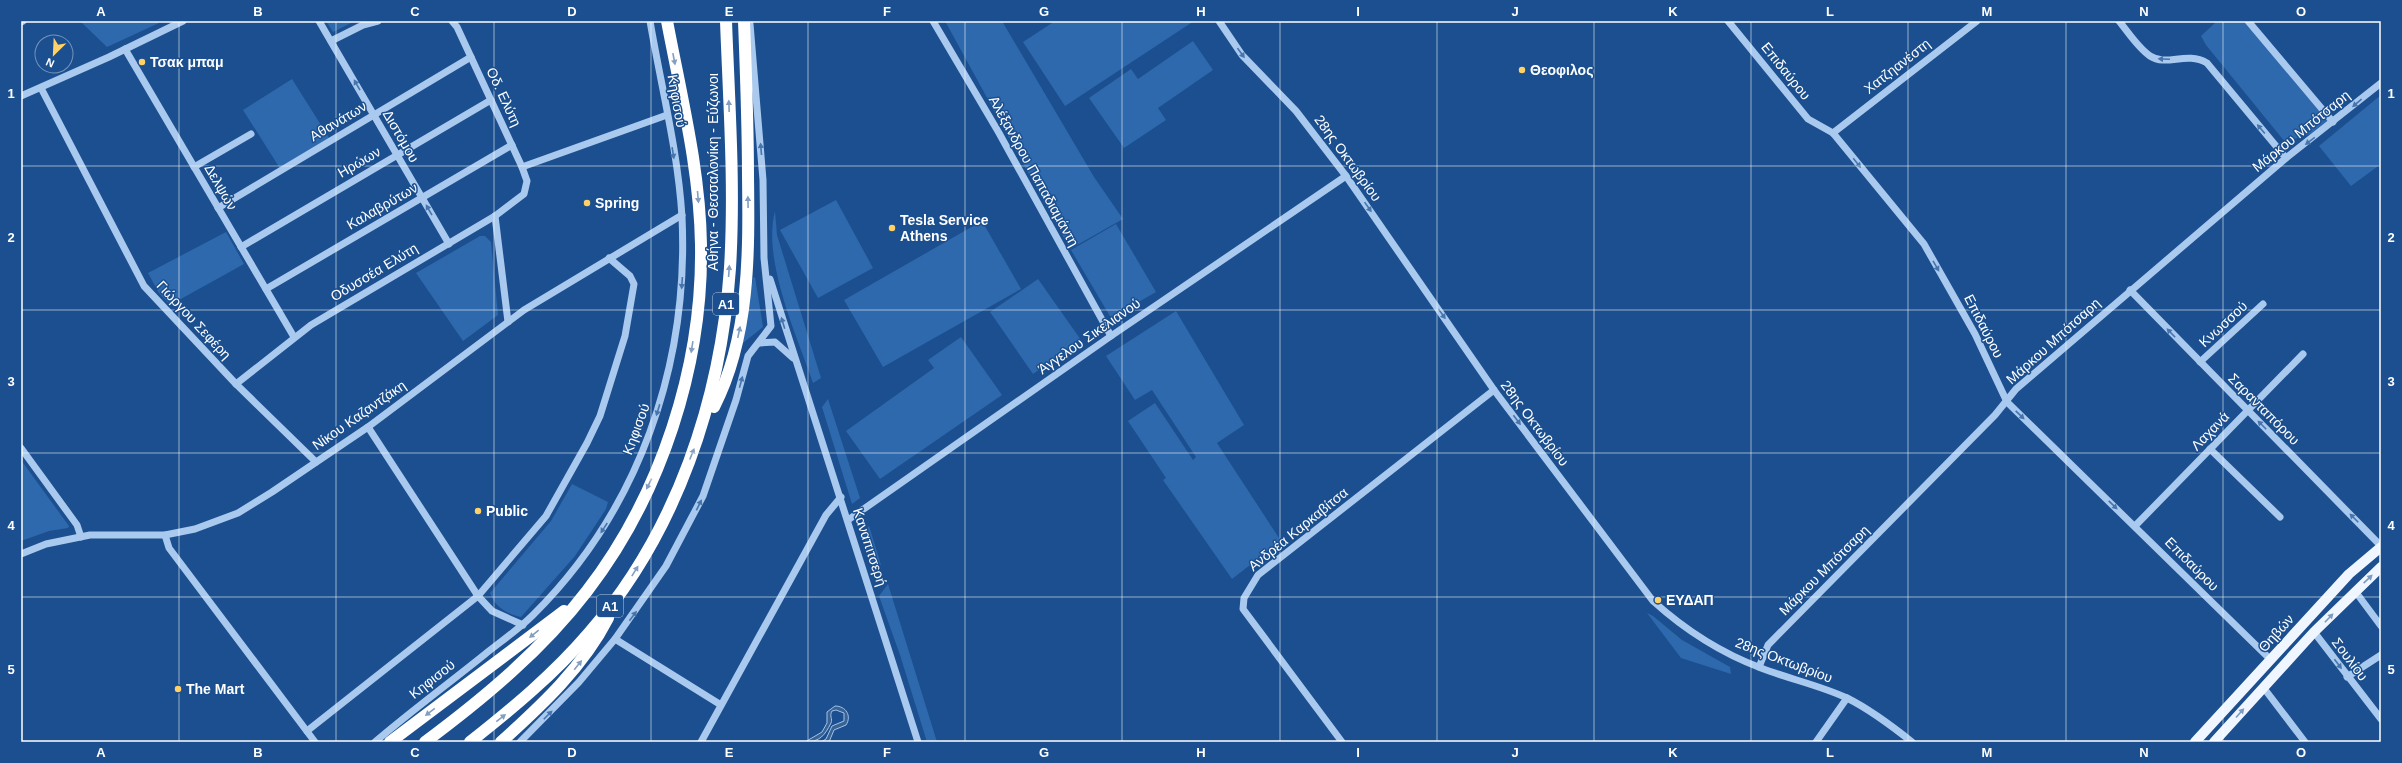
<svg xmlns="http://www.w3.org/2000/svg" width="2402" height="763" font-family="Helvetica,sans-serif">
	<style>
		.green { fill: #2e69ad }
		.water { fill: #3c6290; stroke: #9cc4f0 }
		.lines { fill: none; stroke-linecap: round; stroke-linejoin: round }
		.minor { stroke: #a9c9ee; stroke-width: 7 }
		.major { stroke: #f0f6ff; stroke-width: 10 }
		.highway { stroke: #fff; stroke-width: 12 }
		.oneway { fill: #4674ac }
		.oneway2 { fill: #829ec1 }
		.oneway3 { fill: #7b9ac1 }
		.grid { fill: none; stroke: #fff; stroke-width: 1; stroke-opacity: 0.55 }
		.poi-dot { fill: #ffd166; stroke: #1b4f8f; stroke-width: 1.5 }
		.labels { text-anchor: middle; stroke-width: 3; stroke-linejoin: round; paint-order: stroke }
		.shield { fill: #1b4f8f; stroke: #bbcadd; stroke-width: 1 }
		.shield-label { font-size: 13px; font-weight: bold; fill: #fff }
		.poi-label { font-size: 14px; font-weight: bold; fill: #fff; stroke: #1b4f8f; text-anchor: start }
		.street-label { font-size: 14px; fill: #fff; stroke: #1b4f8f }
		.neatline { fill: none; stroke: #fff; stroke-width: 1.5 }
		.grid-label { font-size: 13px; text-anchor: middle; font-weight: bold; fill: #fff }
	</style>
	<rect width="100%" height="100%" fill="#1b4f8f"/>
	<g class="green">
		<path d="M80 21H157L159 23 107 47Z"/>
		<path d="M326 21H355L333 32Z"/>
		<path d="M945 21H1002L1094 177 1123 219 1070 249Z"/>
		<path d="M1055 21H1194L1065 106 1023 42Z"/>
		<path d="M2217 21H2245L2328 120 2310 134 2285 142 2206 45 2201 36Z"/>
		<path d="M1193 41 1213 70 1158 108 1166 120 1124 148 1089 98 1131 69 1138 79Z"/>
		<path d="M292 79 331 141 281 170 243 110Z"/>
		<path d="M2381 95V164L2351 186 2319 146Z"/>
		<path d="M836 200 873 268 818 298 780 230Z"/>
		<path d="M775 211 777 235 821 378 813 383C797 336 762 260 775 211Z"/>
		<path d="M982 221 1021 289 883 367 844 300Z"/>
		<path d="M1116 224 1156 292 1111 318 1071 250Z"/>
		<path d="M226 232 244 264 170 305 159 293 148 273Z"/>
		<path d="M480 236H485L491 242 498 315 463 341 416 273Z"/>
		<path d="M755 277 763 327 743 343 753 278Z"/>
		<path d="M1038 279 1081 340 1033 374 990 312Z"/>
		<path d="M1176 311 1244 425 1217 443 1281 541 1232 579 1163 480 1166 478 1128 421 1155 403 1193 460 1196 457 1152 390 1135 400 1106 356Z"/>
		<path d="M961 337 1002 395 880 479 846 431 934 368 928 360Z"/>
		<path d="M828 399 860 498 852 504 822 407Z"/>
		<path d="M21 460 69 526 68 528 49 531 21 541Z"/>
		<path d="M572 484 608 502 606 509 575 556 521 617C507 614 495 607 490 593L551 521Z"/>
		<path d="M869 526 881 565 870 562 861 535Z"/>
		<path d="M888 584 937 742H927L900 655 879 596Z"/>
		<path d="M1647 613 1653 616 1682 640 1730 667 1731 674 1681 658Z"/>
	</g>
	<path class="water" d="M835 706C846 706 852 716 846 725L834 730 829 742H821L826 739 832 726 844 721V713L836 710 832 711C829 716 833 719 831 723 825 735 820 742 805 742L822 732 827 723V712Z"/>
	<g class="lines">
		<g class="minor">
			<path d="M319 21 449 244"/>
			<path d="M933 21 999 133 1111 336"/>
			<path d="M1219 21 1242 55 1296 111 1346 176 1494 390 1653 601C1684 629 1721 653 1761 668 1789 679 1819 685 1847 698 1871 710 1892 726 1912 742"/>
			<path d="M1728 21 1808 119 1833 133 1924 244 1975 334 2007 402 2271 660"/>
			<path d="M2119 21C2128 32 2138 48 2150 56 2167 67 2186 51 2207 63L2286 158"/>
			<path d="M2248 21 2333 122"/>
			<path d="M21 22 23 21"/>
			<path d="M331 41 363 25 378 21"/>
			<path d="M125 49 294 337"/>
			<path d="M41 88 144 286 236 384 316 462"/>
			<path d="M21 96 109 57 183 21"/>
			<path d="M1833 133 1977 21"/>
			<path d="M194 167 251 134"/>
			<path d="M522 167 667 115"/>
			<path d="M218 208 471 57"/>
			<path d="M495 216 508 322"/>
			<path d="M241 247 491 100"/>
			<path d="M770 279 918 742"/>
			<path d="M266 289 512 145"/>
			<path d="M2130 290 2381 546"/>
			<path d="M760 343 775 342 793 358"/>
			<path d="M2200 362 2263 304"/>
			<path d="M236 384 311 325 495 216 524 194 527 181 522 167 457 27 452 21"/>
			<path d="M368 427 478 596 492 611 523 625"/>
			<path d="M21 448 77 525 81 537"/>
			<path d="M2210 449 2280 517"/>
			<path d="M848 520 1111 336 1346 176"/>
			<path d="M2135 526 2303 354"/>
			<path d="M165 535 169 548 315 742"/>
			<path d="M21 554 46 544 90 535H165L195 529 238 513 272 492 368 427 524 310 682 215"/>
			<path d="M2355 591 2381 626"/>
			<path d="M2314 632 2381 719"/>
			<path d="M615 639 721 705"/>
			<path d="M1759 667 1768 645 1995 415 2016 389 2286 158 2381 83"/>
			<path d="M2347 677 2381 655"/>
			<path d="M2263 687 2305 742"/>
			<path d="M307 731 478 596 546 516 587 443 600 416 625 336 634 284 630 276 609 258"/>
			<path d="M375 742C410 712 448 684 484 655 500 642 518 630 533 615 639 510 689 365 682 217 678 151 661 86 650 21"/>
			<path d="M520 742 579 682 615 639 666 566 703 496 736 400 748 356 771 326 764 258 763 180 750 24"/>
			<path d="M701 742 826 515 841 497"/>
			<path d="M1342 742 1243 609 1244 598 1258 575 1494 390"/>
			<path d="M1816 742 1847 698"/>
		</g>
		<g class="major">
			<path d="M2195 742 2349 574 2381 547"/>
			<path d="M2214 742 2314 632 2381 567"/>
		</g>
		<g class="highway">
			<path d="M714 407C750 337 749 252 748 176 748 124 746 73 744 21"/>
			<path d="M390 742 564 611"/>
			<path d="M425 742C484 698 542 650 587 591 661 495 703 366 701 245 700 170 681 95 667 21"/>
			<path d="M470 742C513 708 554 674 589 633 677 532 721 399 730 268 735 186 729 103 726 21"/>
			<path d="M501 742C542 705 583 667 608 618"/>
		</g>
	</g>
	<defs><path id="oneway-solid" d="M-6-.8H1V-3.2L6.5 0L1 3.2V.8H-6Z"/></defs>
	<g class="oneway">
		<use href="#oneway-solid" transform="translate(1241 53) rotate(54)"/>
		<use href="#oneway-solid" transform="translate(2164 59) rotate(-178)"/>
		<use href="#oneway-solid" transform="translate(357 85) rotate(-120)"/>
		<use href="#oneway-solid" transform="translate(2357 103) rotate(140)"/>
		<use href="#oneway-solid" transform="translate(2261 129) rotate(-130)"/>
		<use href="#oneway-solid" transform="translate(2310 141) rotate(143)"/>
		<use href="#oneway-solid" transform="translate(761 149) rotate(-95)"/>
		<use href="#oneway-solid" transform="translate(673 153) rotate(81)"/>
		<use href="#oneway-solid" transform="translate(1857 163) rotate(51)"/>
		<use href="#oneway-solid" transform="translate(1368 207) rotate(55)"/>
		<use href="#oneway-solid" transform="translate(429 210) rotate(-120)"/>
		<use href="#oneway-solid" transform="translate(1936 266) rotate(60)"/>
		<use href="#oneway-solid" transform="translate(682 283) rotate(94)"/>
		<use href="#oneway-solid" transform="translate(1442 314) rotate(55)"/>
		<use href="#oneway-solid" transform="translate(783 323) rotate(-107)"/>
		<use href="#oneway-solid" transform="translate(2171 333) rotate(-134)"/>
		<use href="#oneway-solid" transform="translate(741 382) rotate(-75)"/>
		<use href="#oneway-solid" transform="translate(658 410) rotate(107)"/>
		<use href="#oneway-solid" transform="translate(2020 415) rotate(44)"/>
		<use href="#oneway-solid" transform="translate(1517 420) rotate(53)"/>
		<use href="#oneway-solid" transform="translate(2262 425) rotate(-135)"/>
		<use href="#oneway-solid" transform="translate(699 505) rotate(-64)"/>
		<use href="#oneway-solid" transform="translate(2113 505) rotate(44)"/>
		<use href="#oneway-solid" transform="translate(2354 518) rotate(-135)"/>
		<use href="#oneway-solid" transform="translate(604 528) rotate(123)"/>
		<use href="#oneway-solid" transform="translate(633 616) rotate(-53)"/>
		<use href="#oneway-solid" transform="translate(2338 664) rotate(53)"/>
		<use href="#oneway-solid" transform="translate(548 715) rotate(-45)"/>
	</g>
	<g class="oneway2">
		<use href="#oneway-solid" transform="translate(674 59) rotate(79)"/>
		<use href="#oneway-solid" transform="translate(729 106) rotate(-92)"/>
		<use href="#oneway-solid" transform="translate(698 197) rotate(85)"/>
		<use href="#oneway-solid" transform="translate(748 202) rotate(-91)"/>
		<use href="#oneway-solid" transform="translate(729 271) rotate(-86)"/>
		<use href="#oneway-solid" transform="translate(739 332) rotate(-78)"/>
		<use href="#oneway-solid" transform="translate(692 347) rotate(99)"/>
		<use href="#oneway-solid" transform="translate(692 454) rotate(-68)"/>
		<use href="#oneway-solid" transform="translate(649 484) rotate(116)"/>
		<use href="#oneway-solid" transform="translate(635 571) rotate(-58)"/>
		<use href="#oneway-solid" transform="translate(534 634) rotate(141)"/>
		<use href="#oneway-solid" transform="translate(578 665) rotate(-51)"/>
		<use href="#oneway-solid" transform="translate(430 712) rotate(143)"/>
		<use href="#oneway-solid" transform="translate(501 718) rotate(-38)"/>
	</g>
	<g class="oneway3">
		<use href="#oneway-solid" transform="translate(2368 579) rotate(-43)"/>
		<use href="#oneway-solid" transform="translate(2329 618) rotate(-46)"/>
		<use href="#oneway-solid" transform="translate(2240 713) rotate(-48)"/>
	</g>
	<path class="grid" d="M179 21V742M336 21V742M494 21V742M651 21V742M808 21V742M965 21V742M1122 21V742M1280 21V742M1437 21V742M1594 21V742M1751 21V742M1908 21V742M2066 21V742M2223 21V742M21 166H2381M21 310H2381M21 453H2381M21 597H2381"/>
	<g class="poi-dot">
		<circle cx="142" cy="62" r="4"/>
		<circle cx="1522" cy="70" r="4"/>
		<circle cx="587" cy="203" r="4"/>
		<circle cx="892" cy="228" r="4"/>
		<circle cx="478" cy="511" r="4"/>
		<circle cx="1658" cy="600" r="4"/>
		<circle cx="178" cy="689" r="4"/>
	</g>
	<g class="labels">
		<g class="shield">
			<rect x="713" y="293" width="26" height="22" rx="3"/>
			<rect x="597" y="595" width="26" height="22" rx="3"/>
		</g>
		<g class="shield-label">
			<text x="726" y="309">Α1</text>
			<text x="610" y="611">Α1</text>
		</g>
		<g class="poi-label">
			<text x="150" y="67">Τσακ μπαμ</text>
			<text x="1530" y="75">Θεοφιλος</text>
			<text x="595" y="208">Spring</text>
			<text x="900" y="225">Tesla Service<tspan x="900" dy="16">Athens</tspan></text>
			<text x="486" y="516">Public</text>
			<text x="1666" y="605">ΕΥΔΑΠ</text>
			<text x="186" y="694">The Mart</text>
		</g>
		<g class="street-label">
			<text transform="translate(1897 66) rotate(-38)" y="5">Χατζηανέστη</text>
			<text transform="translate(1786 71) rotate(51)" y="5">Επιδαύρου</text>
			<text transform="translate(504 97) rotate(65)" y="5">Οδ. Ελύτη</text>
			<text transform="translate(677 101) rotate(80)" y="5">Κηφισού</text>
			<text transform="translate(338 121) rotate(-31)" y="5">Αθανάτων</text>
			<text transform="translate(2301 131) rotate(-39)" y="5">Μάρκου Μπότσαρη</text>
			<text transform="translate(401 136) rotate(60)" y="5">Διστόμου</text>
			<text transform="translate(1348 158) rotate(54)" y="5">28ης Οκτωβρίου</text>
			<text transform="translate(359 162) rotate(-30)" y="5">Ηρώων</text>
			<text transform="translate(1034 171) rotate(61)" y="5">Αλέξανδρου Παπαδιαμάντη</text>
			<text transform="translate(713 172) rotate(-90)" y="5">Αθήνα - Θεσσαλονίκη - Εύζωνοι</text>
			<text transform="translate(221 187) rotate(60)" y="5">Δελψών</text>
			<text transform="translate(382 206) rotate(-30)" y="5">Καλαβρύτων</text>
			<text transform="translate(374 272) rotate(-31)" y="5">Οδυσσέα Ελύτη</text>
			<text transform="translate(194 320) rotate(47)" y="5">Γιώργου Σεφέρη</text>
			<text transform="translate(2223 324) rotate(-43)" y="5">Κνωσσού</text>
			<text transform="translate(1984 326) rotate(63)" y="5">Επιδαύρου</text>
			<text transform="translate(1089 336) rotate(-35)" y="5">Άγγελου Σικελιανού</text>
			<text transform="translate(2053 341) rotate(-42)" y="5">Μάρκου Μπότσαρη</text>
			<text transform="translate(2264 409) rotate(45)" y="5">Σαρανταπόρου</text>
			<text transform="translate(359 415) rotate(-35)" y="5">Νίκου Καζαντζάκη</text>
			<text transform="translate(1535 423) rotate(53)" y="5">28ης Οκτωβρίου</text>
			<text transform="translate(636 429) rotate(-70)" y="5">Κηφισού</text>
			<text transform="translate(2210 431) rotate(-46)" y="5">Λαχανά</text>
			<text transform="translate(1298 529) rotate(-39)" y="5">Ανδρέα Καρκαβίτσα</text>
			<text transform="translate(870 547) rotate(72)" y="5">Καναπιτσερή</text>
			<text transform="translate(2192 564) rotate(45)" y="5">Επιδαύρου</text>
			<text transform="translate(1824 570) rotate(-45)" y="5">Μάρκου Μπότσαρη</text>
			<text transform="translate(2276 633) rotate(-48)" y="5">Θηβών</text>
			<text transform="translate(2350 659) rotate(53)" y="5">Σουλίου</text>
			<text transform="translate(1784 660) rotate(21)" y="5">28ης Οκτωβρίου</text>
			<text transform="translate(432 679) rotate(-38)" y="5">Κηφισού</text>
		</g>
	</g>
	<rect width="2402" height="763" fill="none" stroke="#1b4f8f" stroke-width="44"/>
	<g transform="translate(54 54) rotate(204)"><circle r="19" fill="#1b4f8f" stroke="#7695bc"/>
	<path d="M0-3L7 15L0 10L-7 15Z" fill="#ffd166"/>
	<text y="-6" font-size="11" font-weight="bold" text-anchor="middle" fill="#ffffff">N</text>
	</g>
	<rect x="22" y="22" width="2358" height="719" class="neatline"/>
	<g class="grid-label">
		<text x="101" y="16">A</text>
		<text x="258" y="16">B</text>
		<text x="415" y="16">C</text>
		<text x="572" y="16">D</text>
		<text x="729" y="16">E</text>
		<text x="887" y="16">F</text>
		<text x="1044" y="16">G</text>
		<text x="1201" y="16">H</text>
		<text x="1358" y="16">I</text>
		<text x="1515" y="16">J</text>
		<text x="1673" y="16">K</text>
		<text x="1830" y="16">L</text>
		<text x="1987" y="16">M</text>
		<text x="2144" y="16">N</text>
		<text x="2301" y="16">O</text>
		<text x="11" y="98">1</text>
		<text x="2391" y="98">1</text>
		<text x="11" y="242">2</text>
		<text x="2391" y="242">2</text>
		<text x="11" y="386">3</text>
		<text x="2391" y="386">3</text>
		<text x="11" y="530">4</text>
		<text x="2391" y="530">4</text>
		<text x="11" y="674">5</text>
		<text x="2391" y="674">5</text>
		<text x="101" y="757">A</text>
		<text x="258" y="757">B</text>
		<text x="415" y="757">C</text>
		<text x="572" y="757">D</text>
		<text x="729" y="757">E</text>
		<text x="887" y="757">F</text>
		<text x="1044" y="757">G</text>
		<text x="1201" y="757">H</text>
		<text x="1358" y="757">I</text>
		<text x="1515" y="757">J</text>
		<text x="1673" y="757">K</text>
		<text x="1830" y="757">L</text>
		<text x="1987" y="757">M</text>
		<text x="2144" y="757">N</text>
		<text x="2301" y="757">O</text>
	</g>
</svg>
